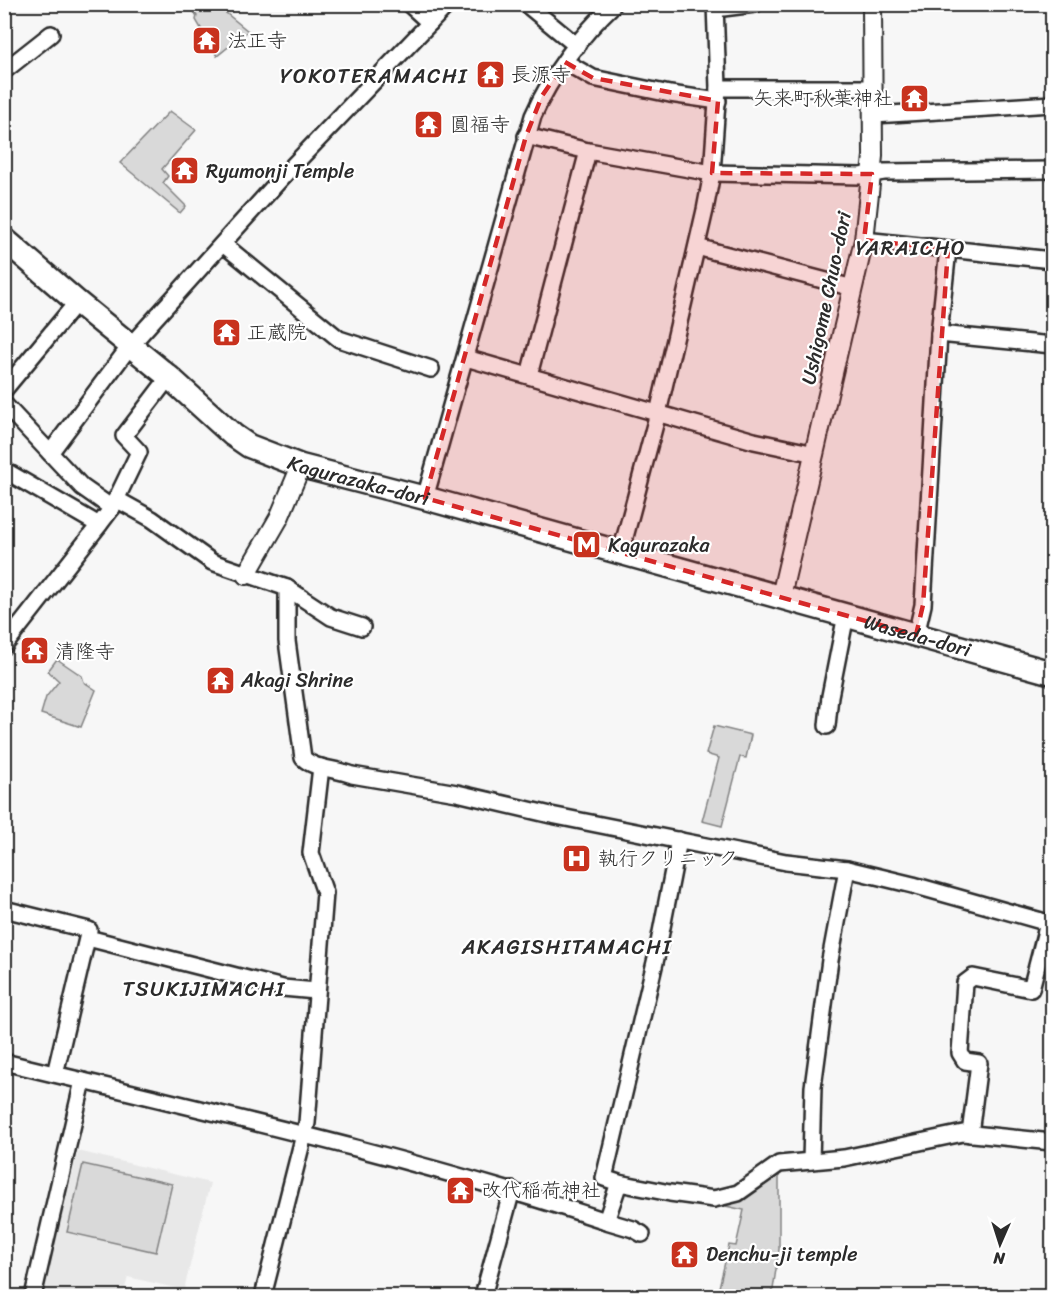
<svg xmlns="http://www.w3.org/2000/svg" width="1057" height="1301" font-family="Sriracha,'Klee One',sans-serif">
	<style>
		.built { fill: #e8e8e8 }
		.green { fill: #d9d9d9; stroke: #828282; stroke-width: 1.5 }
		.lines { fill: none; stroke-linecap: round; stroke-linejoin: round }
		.minor-casing { stroke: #2b2b2b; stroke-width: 20 }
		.tertiary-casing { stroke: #2b2b2b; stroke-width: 22 }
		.primary-casing { stroke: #2b2b2b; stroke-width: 27 }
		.minor { stroke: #fff; stroke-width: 15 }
		.tertiary { stroke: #fff; stroke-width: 18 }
		.primary { stroke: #fff; stroke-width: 22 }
		.marked { fill: #d62828; fill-opacity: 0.2; stroke: #d62828; stroke-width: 4.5; stroke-dasharray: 12 8; stroke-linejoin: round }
		.labels { text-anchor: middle; stroke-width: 4.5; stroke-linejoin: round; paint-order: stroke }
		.poi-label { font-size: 20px; fill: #2b2b2b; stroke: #fff; text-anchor: start }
		.street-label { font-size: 20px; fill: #2b2b2b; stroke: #fff }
		.neighbourhood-label { font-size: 21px; letter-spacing: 1.5px; fill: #2b2b2b; stroke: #fff }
	</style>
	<rect width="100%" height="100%" fill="#f7f7f7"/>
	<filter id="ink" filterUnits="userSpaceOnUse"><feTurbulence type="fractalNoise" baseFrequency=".0167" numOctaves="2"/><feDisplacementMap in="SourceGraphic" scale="12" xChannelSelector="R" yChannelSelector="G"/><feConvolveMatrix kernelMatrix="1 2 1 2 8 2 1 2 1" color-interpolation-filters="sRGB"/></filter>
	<g filter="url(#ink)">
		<path class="built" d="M78 1151 210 1183 184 1290 128 1277 123 1296H42Z"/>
		<g class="green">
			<path d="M188 5H216L248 31 217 56 196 20 197 16Z"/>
			<path d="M170 111 196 130 162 169 168 176 163 183 186 206 180 213 120 163Z"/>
			<path d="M57 659 82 676 84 682 96 690 81 727 41 714 46 697 59 681 48 671Z"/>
			<path d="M714 726 751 735 746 758 740 757 722 826 702 821 719 758 706 754Z"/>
			<path d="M83 1164 172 1184 156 1252 67 1232Z"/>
			<path d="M779 1174V1249L772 1296H717L729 1245 736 1246 744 1210 726 1206 725 1201 766 1178Z"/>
		</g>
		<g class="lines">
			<defs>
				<g id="minor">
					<path d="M409 4 430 23"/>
					<path d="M526 4 577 46"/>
					<path d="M715 9 755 4"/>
					<path d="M565 62 593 78 670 94 718 101"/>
					<path d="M4 71 51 34"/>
					<path d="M718 88H873"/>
					<path d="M874 115 1052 104"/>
					<path d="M526 136 588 151 712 173 860 176 884 172 1052 170"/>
					<path d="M864 240 1052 260"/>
					<path d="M223 244 339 339 431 369"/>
					<path d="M697 247 853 288"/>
					<path d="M939 334 1052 345"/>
					<path d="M466 358 754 441 815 454"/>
					<path d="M529 375 588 151"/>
					<path d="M4 390 77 302"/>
					<path d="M4 404 82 487 112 508"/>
					<path d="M50 453 130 346 286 173 448 4"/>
					<path d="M4 470 99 525"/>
					<path d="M425 498 533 116C551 75 581 35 614 4"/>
					<path d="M116 499 152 519 212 562 287 588 331 617 362 627"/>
					<path d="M621 552 658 413 705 210 712 173 718 88 715 4"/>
					<path d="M287 588V641L303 758C315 770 336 768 352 775L457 793 551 815 786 862 847 869 913 885 1052 924"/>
					<path d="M916 635 923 605 939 334 948 249"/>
					<path d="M4 646 99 525 112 508 139 452 124 436 169 377"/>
					<path d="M827 726 830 696 846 615"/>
					<path d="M4 909 89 930 55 1074"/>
					<path d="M88 938 283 988 316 991"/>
					<path d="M4 1062C206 1111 409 1156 606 1221L619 1183 670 1193 714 1199 738 1193 779 1164 844 1158 963 1133 1052 1142"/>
					<path d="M970 1134 979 1063 965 1061 960 1053 965 983 973 977 1031 989 1048 923"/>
					<path d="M811 1161 813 1087 830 960 847 869"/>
					<path d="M619 1183 604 1178 656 958 679 840"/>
					<path d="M606 1221 633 1229 642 1234"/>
					<path d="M33 1296 83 1081"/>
					<path d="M263 1296 307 1123 325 893 311 853 321 767"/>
					<path d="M483 1296 512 1190"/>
				</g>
				<g id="tertiary">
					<path d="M246 575 279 518 301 466"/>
					<path d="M781 596 864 240 873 156 872 4"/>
				</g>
				<g id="primary">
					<path id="s1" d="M4 239 77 302 169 377 233 435 249 446 301 466 425 498 1052 673"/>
				</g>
			</defs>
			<use href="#minor" class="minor-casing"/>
			<use href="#tertiary" class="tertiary-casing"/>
			<use href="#primary" class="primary-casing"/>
			<use href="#minor" class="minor"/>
			<use href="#tertiary" class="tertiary"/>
			<use href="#primary" class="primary"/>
		</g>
	</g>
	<path class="marked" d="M565 62 593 78 718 101 712 173 872 174 864 240 948 249 923 605 916 635 425 498 526 136 542 96Z"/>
	<defs>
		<symbol id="temple-square" viewBox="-11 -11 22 22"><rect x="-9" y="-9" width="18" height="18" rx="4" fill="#c8321e" stroke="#fff"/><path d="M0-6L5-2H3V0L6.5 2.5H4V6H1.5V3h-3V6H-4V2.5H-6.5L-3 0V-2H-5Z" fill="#fff"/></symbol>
		<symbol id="metro-square" viewBox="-11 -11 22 22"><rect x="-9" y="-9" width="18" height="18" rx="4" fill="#c8321e" stroke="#fff"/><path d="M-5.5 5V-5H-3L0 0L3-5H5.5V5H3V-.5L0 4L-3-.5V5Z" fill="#fff"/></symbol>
		<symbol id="hospital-square" viewBox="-11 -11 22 22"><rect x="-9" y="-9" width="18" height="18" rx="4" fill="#c8321e" stroke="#fff"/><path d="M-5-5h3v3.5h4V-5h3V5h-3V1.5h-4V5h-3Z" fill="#fff"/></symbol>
	</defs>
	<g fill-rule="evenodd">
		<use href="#temple-square" x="190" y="24" width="33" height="33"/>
		<use href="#temple-square" x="474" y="58" width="33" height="33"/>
		<use href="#temple-square" x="898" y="82" width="33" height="33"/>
		<use href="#temple-square" x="412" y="108" width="33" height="33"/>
		<use href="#temple-square" x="168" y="154" width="33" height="33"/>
		<use href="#temple-square" x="210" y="316" width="33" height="33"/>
		<use href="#metro-square" x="570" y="528" width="33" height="33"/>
		<use href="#temple-square" x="18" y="634" width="33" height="33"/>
		<use href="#temple-square" x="204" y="664" width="33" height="33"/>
		<use href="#hospital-square" x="560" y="842" width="33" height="33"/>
		<use href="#temple-square" x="444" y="1174" width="33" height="33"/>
		<use href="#temple-square" x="668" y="1238" width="33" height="33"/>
	</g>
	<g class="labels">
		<g class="poi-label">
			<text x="227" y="47">法正寺</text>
			<text x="511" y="81">長源寺</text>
			<text x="893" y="105" text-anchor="end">矢来町秋葉神社</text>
			<text x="450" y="131">圓福寺</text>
			<text x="206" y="178">Ryumonji Temple</text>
			<text x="247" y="339">正蔵院</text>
			<text x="608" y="552">Kagurazaka</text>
			<text x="55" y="658">清隆寺</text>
			<text x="241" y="687">Akagi Shrine</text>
			<text x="598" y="865">執行クリニック</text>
			<text x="481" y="1197">改代稲荷神社</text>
			<text x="706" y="1261">Denchu-ji temple</text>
		</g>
		<g class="street-label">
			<text transform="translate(826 298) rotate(-78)" y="7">Ushigome Chuo-dori</text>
			<text dy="7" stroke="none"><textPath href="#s1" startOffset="436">Kagurazaka-dori</textPath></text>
			<text dy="7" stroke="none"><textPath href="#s1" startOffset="1016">Waseda-dori</textPath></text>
		</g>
		<g class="neighbourhood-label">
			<text x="374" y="83">YOKOTERAMACHI</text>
			<text x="911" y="255">YARAICHO</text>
			<text x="567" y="954">AKAGISHITAMACHI</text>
			<text x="204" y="996">TSUKIJIMACHI</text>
		</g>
	</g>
	<rect width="1057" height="1301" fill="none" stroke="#fff" stroke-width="24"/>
	<rect x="12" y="12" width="1033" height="1277" fill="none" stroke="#2b2b2b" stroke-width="2" filter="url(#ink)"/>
	<g transform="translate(1000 1244) rotate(183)" stroke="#ffffff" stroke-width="4.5" paint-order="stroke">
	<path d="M0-4.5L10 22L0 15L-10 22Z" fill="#2b2b2b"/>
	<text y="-9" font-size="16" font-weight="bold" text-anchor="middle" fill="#2b2b2b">N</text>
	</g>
</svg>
